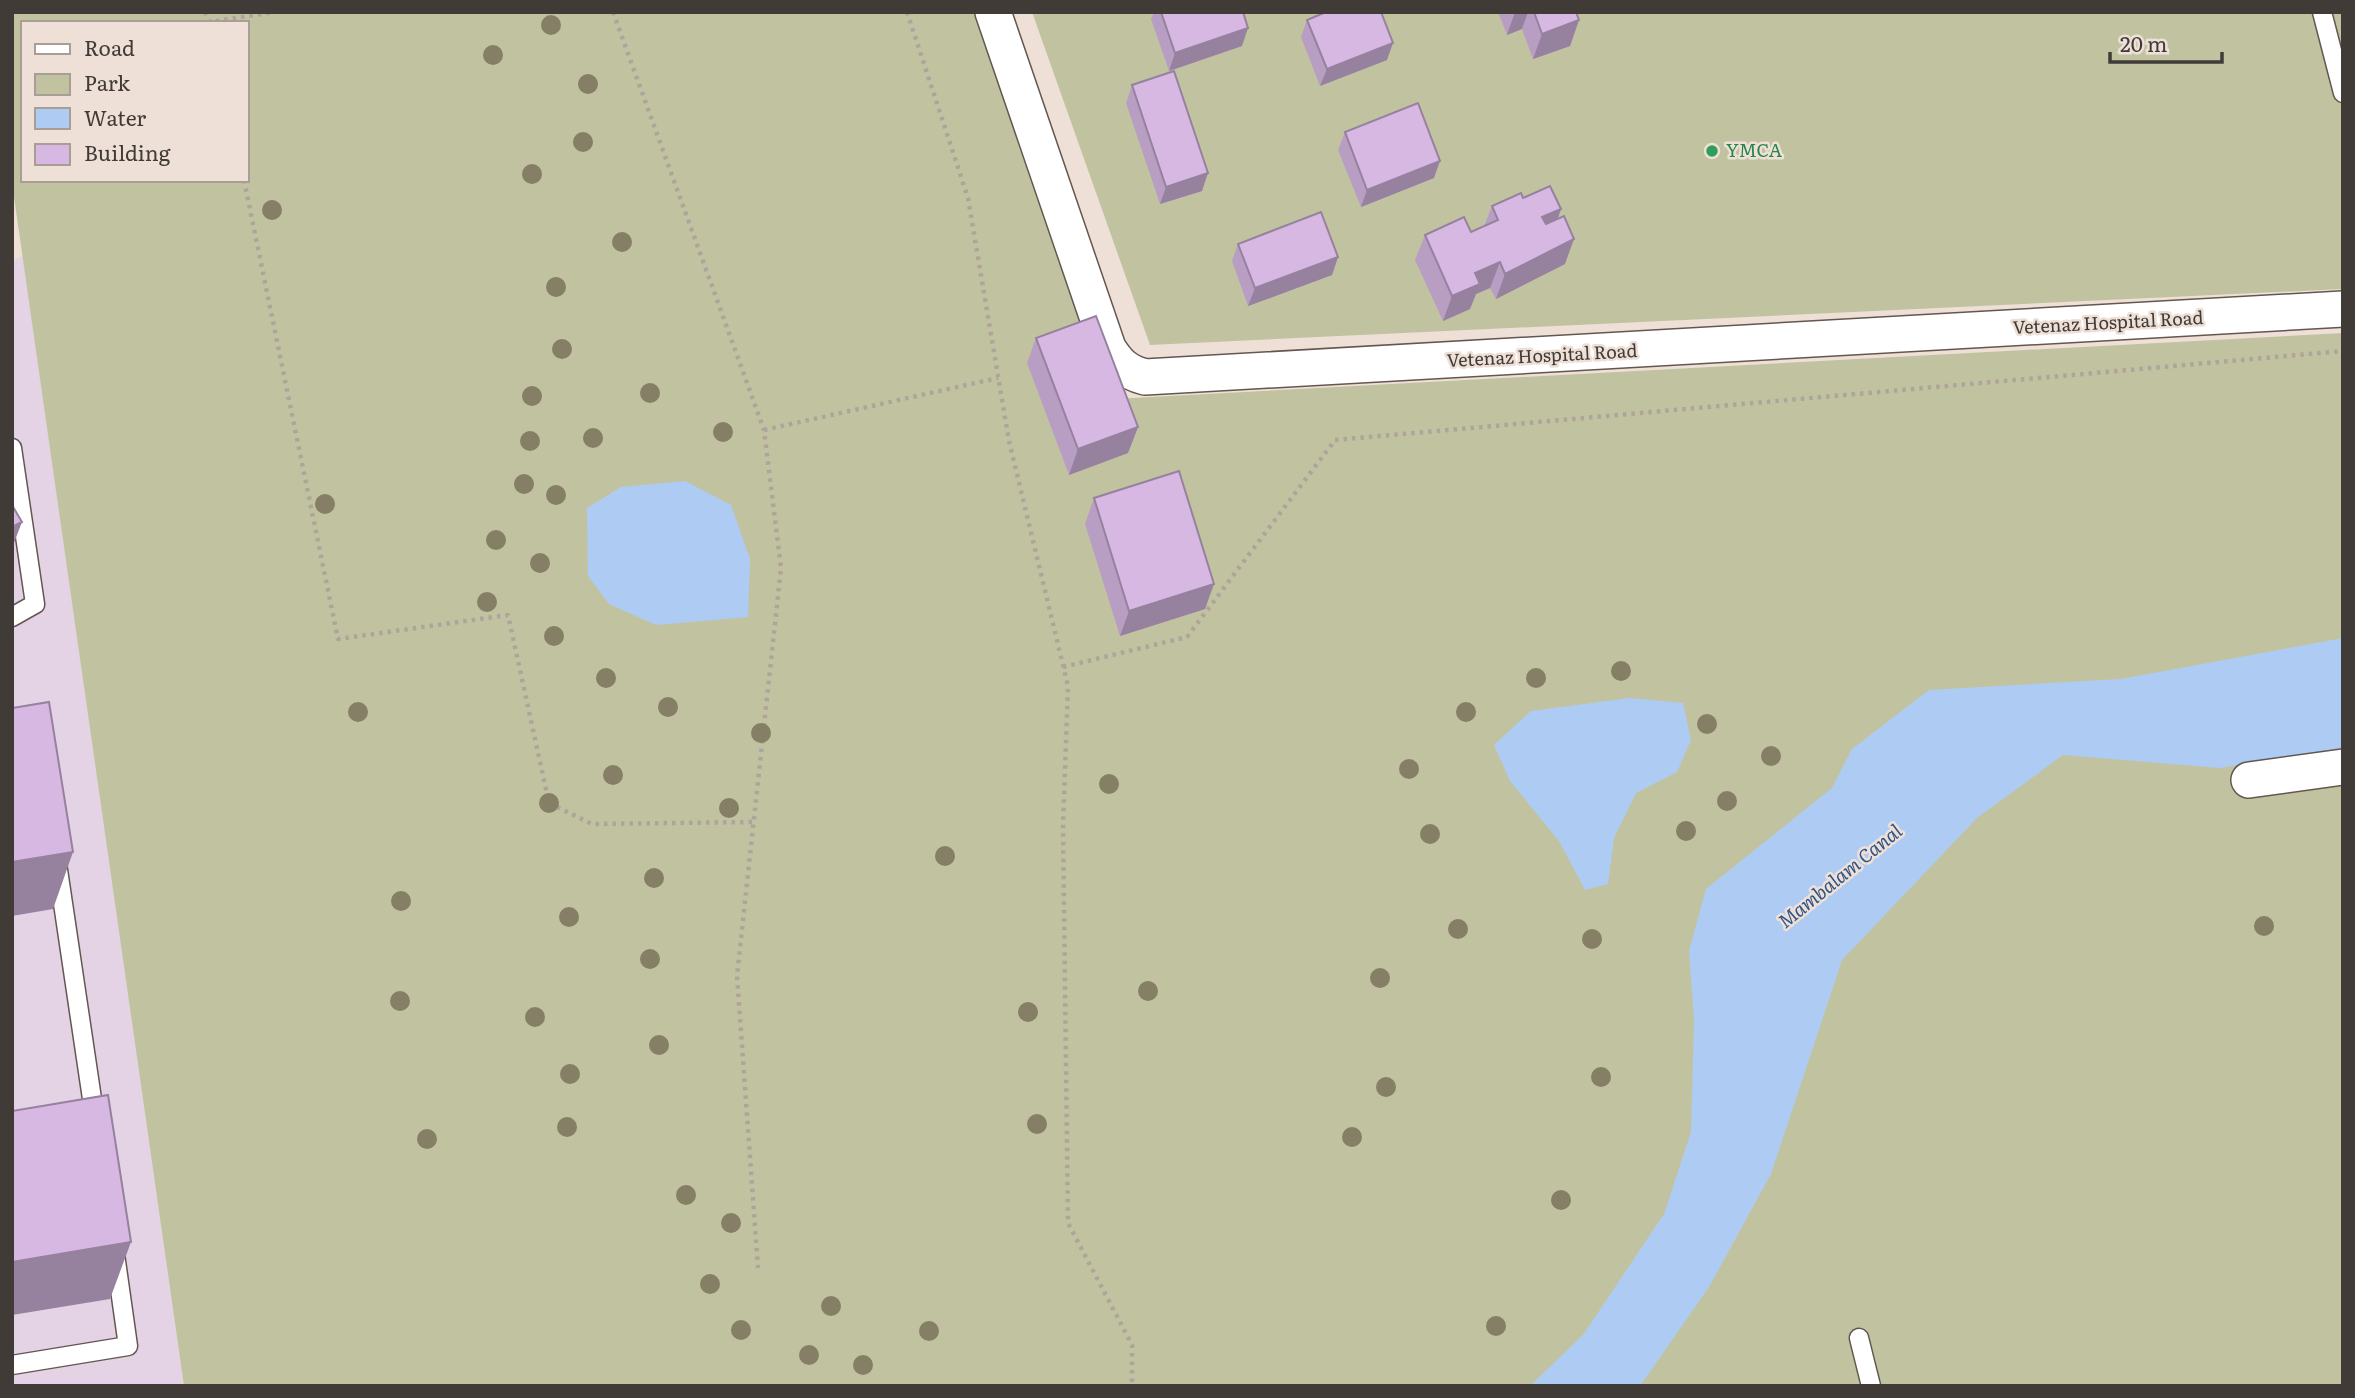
<svg xmlns="http://www.w3.org/2000/svg" width="2355" height="1398" font-family="Literata,serif">
	<style>
		.commercial { fill: #e3d3e5 }
		.green { fill: #c1c3a0; fill-rule: evenodd }
		.water { fill: #aecbf4 }
		.lines { fill: none; stroke-linecap: round; stroke-linejoin: round }
		.service-casing { stroke: #63574f; stroke-width: 21 }
		.minor-casing { stroke: #63574f; stroke-width: 38 }
		.path { stroke: #afa49c; stroke-width: 4.5; stroke-dasharray: 3.5 5; stroke-linecap: butt }
		.service { stroke: #fff; stroke-width: 18 }
		.minor { stroke: #fff; stroke-width: 35 }
		.tree { fill: #857f65 }
		.wall { fill: #b89ec2 }
		.shaded-wall { fill: #96819e }
		.building { fill: #d6b8e2; stroke: #96819e; stroke-width: 2 }
		.leisure-dot { fill: #2e9e5b; stroke: #eee0d6; stroke-width: 2.5 }
		.labels { text-anchor: middle; stroke-width: 5; stroke-linejoin: round; paint-order: stroke }
		.leisure-label { font-size: 18px; fill: #27864d; stroke: #eee0d6; text-anchor: start }
		.street-label { font-size: 18px; fill: #413b37; stroke: #eee0d6 }
		.water-label { font-size: 19px; font-style: italic; fill: #2e5488; stroke: #eee0d6 }
	</style>
	<rect width="100%" height="100%" fill="#eee0d6"/>
	<path class="commercial" d="M23 256 184 1386H12V261Z"/>
	<g class="green">
		<path d="M12 12H975L1114 399 2343 333V1386H184L12 183ZM23 23H247V180H23Z"/>
		<path d="M1032 12H2343V289L1150 345Z"/>
	</g>
	<g class="water">
		<path d="M685 481 731 505 750 559 748 617 656 625 609 604 588 576 587 508 621 487Z"/>
		<path d="M2343 638V748L2220 768 2063 755 1977 818 1842 960 1771 1174 1709 1287 1640 1386H1530L1583 1335 1664 1214 1691 1132 1694 1020 1689 951 1706 889 1832 788 1852 749 1929 690 2121 679Z"/>
		<path d="M1630 698 1683 703 1691 740 1677 772 1636 793 1614 838 1608 884 1585 890 1559 841 1510 781 1494 745 1531 711Z"/>
	</g>
	<g class="lines">
		<defs>
			<g id="service">
				<path d="M2322 12 2343 93"/>
				<path d="M12 448 35 604 12 617"/>
				<path d="M57 863 95 1119"/>
				<path d="M1859 1338 1871 1386"/>
				<path d="M12 1365 128 1346 115 1254"/>
			</g>
			<g id="minor">
				<path d="M993 12 1108 348C1118 364 1126 372 1145 377L2343 309"/>
				<path d="M2249 780 2343 767"/>
			</g>
		</defs>
		<use href="#service" class="service-casing"/>
		<use href="#minor" class="minor-casing"/>
		<g class="path">
			<path d="M205 12 210 22 274 12"/>
			<path d="M613 12 764 430 781 568 737 976 758 1268"/>
			<path d="M907 12 968 198 1009 441 1068 686 1063 826 1068 1223 1132 1345V1386"/>
			<path d="M244 180 338 639 508 615 549 803 592 824 754 822"/>
			<path d="M764 430 998 378"/>
			<path d="M1063 667 1187 637 1335 440 2343 351"/>
		</g>
		<use href="#service" class="service"/>
		<use href="#minor" class="minor"/>
	</g>
	<g class="tree">
		<circle cx="551" cy="25" r="10"/>
		<circle cx="493" cy="55" r="10"/>
		<circle cx="588" cy="84" r="10"/>
		<circle cx="583" cy="142" r="10"/>
		<circle cx="532" cy="174" r="10"/>
		<circle cx="272" cy="210" r="10"/>
		<circle cx="622" cy="242" r="10"/>
		<circle cx="556" cy="287" r="10"/>
		<circle cx="562" cy="349" r="10"/>
		<circle cx="650" cy="393" r="10"/>
		<circle cx="532" cy="396" r="10"/>
		<circle cx="723" cy="432" r="10"/>
		<circle cx="593" cy="438" r="10"/>
		<circle cx="530" cy="441" r="10"/>
		<circle cx="524" cy="484" r="10"/>
		<circle cx="556" cy="495" r="10"/>
		<circle cx="325" cy="504" r="10"/>
		<circle cx="496" cy="540" r="10"/>
		<circle cx="540" cy="563" r="10"/>
		<circle cx="487" cy="602" r="10"/>
		<circle cx="554" cy="636" r="10"/>
		<circle cx="1621" cy="671" r="10"/>
		<circle cx="606" cy="678" r="10"/>
		<circle cx="1536" cy="678" r="10"/>
		<circle cx="668" cy="707" r="10"/>
		<circle cx="358" cy="712" r="10"/>
		<circle cx="1466" cy="712" r="10"/>
		<circle cx="1707" cy="724" r="10"/>
		<circle cx="761" cy="733" r="10"/>
		<circle cx="1771" cy="756" r="10"/>
		<circle cx="1409" cy="769" r="10"/>
		<circle cx="613" cy="775" r="10"/>
		<circle cx="1109" cy="784" r="10"/>
		<circle cx="1727" cy="801" r="10"/>
		<circle cx="549" cy="803" r="10"/>
		<circle cx="729" cy="808" r="10"/>
		<circle cx="1686" cy="831" r="10"/>
		<circle cx="1430" cy="834" r="10"/>
		<circle cx="945" cy="856" r="10"/>
		<circle cx="654" cy="878" r="10"/>
		<circle cx="401" cy="901" r="10"/>
		<circle cx="569" cy="917" r="10"/>
		<circle cx="2264" cy="926" r="10"/>
		<circle cx="1458" cy="929" r="10"/>
		<circle cx="1592" cy="939" r="10"/>
		<circle cx="650" cy="959" r="10"/>
		<circle cx="1380" cy="978" r="10"/>
		<circle cx="1148" cy="991" r="10"/>
		<circle cx="400" cy="1001" r="10"/>
		<circle cx="1028" cy="1012" r="10"/>
		<circle cx="535" cy="1017" r="10"/>
		<circle cx="659" cy="1045" r="10"/>
		<circle cx="570" cy="1074" r="10"/>
		<circle cx="1601" cy="1077" r="10"/>
		<circle cx="1386" cy="1087" r="10"/>
		<circle cx="1037" cy="1124" r="10"/>
		<circle cx="567" cy="1127" r="10"/>
		<circle cx="1352" cy="1137" r="10"/>
		<circle cx="427" cy="1139" r="10"/>
		<circle cx="686" cy="1195" r="10"/>
		<circle cx="1561" cy="1200" r="10"/>
		<circle cx="731" cy="1223" r="10"/>
		<circle cx="710" cy="1284" r="10"/>
		<circle cx="831" cy="1306" r="10"/>
		<circle cx="1496" cy="1326" r="10"/>
		<circle cx="741" cy="1330" r="10"/>
		<circle cx="929" cy="1331" r="10"/>
		<circle cx="809" cy="1355" r="10"/>
		<circle cx="863" cy="1365" r="10"/>
	</g>
	<g class="wall">
		<path d="M1154 12H1243L1242 46 1169 71 1151 19Z"/>
		<path d="M1498 12H1576L1579 20 1570 46 1533 59 1522 29 1507 35Z"/>
		<path d="M1307 20 1387 60 1320 86 1301 37Z"/>
		<path d="M1132 85 1202 191 1160 204 1126 103Z"/>
		<path d="M1345 132 1434 178 1361 207 1338 150Z"/>
		<path d="M1523 198 1561 209 1558 219 1565 264 1496 299 1490 288 1476 294 1470 309 1443 321 1415 260 1425 235 1471 232 1484 226 1492 206Z"/>
		<path d="M1238 244 1338 257 1332 275 1248 306 1232 261Z"/>
		<path d="M1036 338 1138 427 1128 453 1069 475 1027 363Z"/>
		<path d="M1094 498 1205 609 1120 636 1085 524Z"/>
	</g>
	<g class="shaded-wall">
		<path d="M1515 12H1528L1522 29 1507 35Z"/>
		<path d="M1579 20 1570 46 1533 59 1542 34Z"/>
		<path d="M1248 28 1242 46 1169 71 1175 53Z"/>
		<path d="M1393 43 1387 60 1320 86 1327 69Z"/>
		<path d="M1440 161 1434 178 1361 207 1367 190Z"/>
		<path d="M1208 173 1202 191 1160 204 1166 187Z"/>
		<path d="M1561 209 1552 235 1542 217Z"/>
		<path d="M1574 239 1565 264 1496 299 1505 274Z"/>
		<path d="M1338 257 1332 275 1248 306 1255 288Z"/>
		<path d="M1500 262 1490 288 1476 294 1470 309 1443 321 1452 296 1475 273Z"/>
		<path d="M1138 427 1128 453 1069 475 1078 449Z"/>
		<path d="M22 522 12 548V527Z"/>
		<path d="M1214 584 1205 609 1120 636 1129 611Z"/>
		<path d="M73 852 53 909 12 916V862Z"/>
		<path d="M131 1242 110 1299 12 1315V1262Z"/>
	</g>
	<g class="building">
		<path d="M1161 12H1243L1248 28 1175 53Z"/>
		<path d="M1326 12H1381L1393 43 1327 69 1307 20Z"/>
		<path d="M1534 12H1576L1579 20 1542 34Z"/>
		<path d="M1174 71 1208 173 1166 187 1132 85Z"/>
		<path d="M1418 103 1440 161 1367 190 1345 132Z"/>
		<path d="M1550 186 1561 209 1542 217 1546 224 1564 216 1574 239 1505 274 1500 262 1475 273 1480 284 1452 296 1425 235 1464 217 1471 232 1498 220 1492 206 1521 193 1523 198Z"/>
		<path d="M1321 212 1338 257 1255 288 1238 244Z"/>
		<path d="M1096 316 1138 427 1078 449 1036 338Z"/>
		<path d="M1179 471 1214 584 1129 611 1094 498Z"/>
		<path d="M12 505 22 522 12 527Z"/>
		<path d="M49 702 73 852 12 862V708Z"/>
		<path d="M108 1095 131 1242 12 1262V1111Z"/>
	</g>
	<circle class="leisure-dot" cx="1712" cy="151" r="7"/>
	<g class="labels">
		<g class="leisure-label">
			<text x="1726" y="157">YMCA</text>
		</g>
		<g class="street-label">
			<text transform="translate(2108 323) rotate(-3)" y="6">Vetenaz Hospital Road</text>
			<text transform="translate(1542 356) rotate(-3)" y="6">Vetenaz Hospital Road</text>
		</g>
		<g class="water-label">
			<text transform="translate(1840 876) rotate(-39)" y="7">Mambalam Canal</text>
		</g>
	</g>
	<rect width="2355" height="1398" fill="none" stroke="#413b37" stroke-width="28"/>
	<rect x="21" y="21" width="228" height="161" fill="#eee0d6" stroke="#a99e96" stroke-width="2"/>
	<rect x="35" y="44" width="35" height="10" fill="#ffffff" stroke="#a99e96" stroke-width="2"/>
	<text x="84" y="56" font-size="21" fill="#413b37">Road</text>
	<rect x="35" y="74" width="35" height="21" fill="#c1c3a0" stroke="#a99e96" stroke-width="2"/>
	<text x="84" y="91" font-size="21" fill="#413b37">Park</text>
	<rect x="35" y="108" width="35" height="21" fill="#aecbf4" stroke="#a99e96" stroke-width="2"/>
	<text x="84" y="126" font-size="21" fill="#413b37">Water</text>
	<rect x="35" y="144" width="35" height="21" fill="#d6b8e2" stroke="#a99e96" stroke-width="2"/>
	<text x="84" y="161" font-size="21" fill="#413b37">Building</text>
	<path d="M2110 52v10h112v-10" fill="none" stroke="#413b37" stroke-width="3.5"/>
	<text x="2120" y="52" font-size="21" fill="#413b37" stroke="#eee0d6" stroke-width="5" paint-order="stroke">20 m</text>
</svg>
